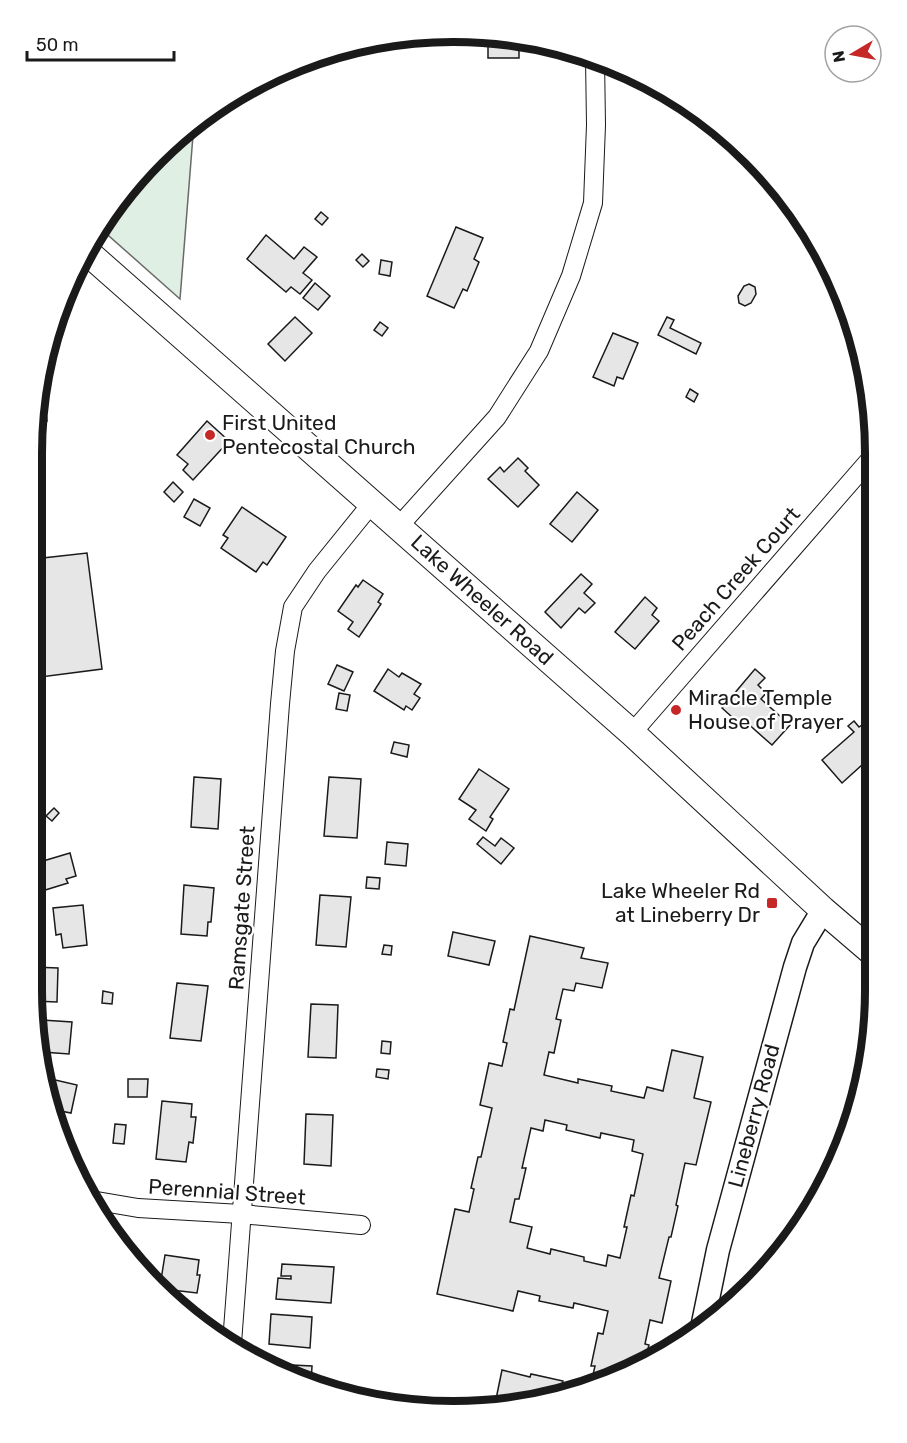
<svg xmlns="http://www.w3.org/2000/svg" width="907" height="1443" font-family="Rubik,sans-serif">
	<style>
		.green { fill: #e0efe3; stroke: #6a6a6a; stroke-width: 1.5 }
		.building { fill: #e6e6e6; stroke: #1a1a1a; stroke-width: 1.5; fill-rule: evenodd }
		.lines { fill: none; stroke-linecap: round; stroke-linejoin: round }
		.minor-casing { stroke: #1a1a1a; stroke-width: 20 }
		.tertiary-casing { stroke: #1a1a1a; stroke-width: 25 }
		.secondary-casing { stroke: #1a1a1a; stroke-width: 28 }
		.minor { stroke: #fff; stroke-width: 18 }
		.tertiary { stroke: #fff; stroke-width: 22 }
		.secondary { stroke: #fff; stroke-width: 26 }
		.poi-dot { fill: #c62828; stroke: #fff; stroke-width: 2 }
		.labels { text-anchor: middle; stroke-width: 4.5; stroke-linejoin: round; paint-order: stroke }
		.poi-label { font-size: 21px; fill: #1a1a1a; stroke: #fff; text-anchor: start }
		.street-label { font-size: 21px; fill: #1a1a1a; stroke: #fff }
		.rim { fill: none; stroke: #1a1a1a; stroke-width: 8 }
	</style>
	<rect width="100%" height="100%" fill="#fff"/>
	<path class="green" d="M194 123 180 299 100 228 119 196 176 136Z"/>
	<g class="building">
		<path d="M479 33 519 39V58H488V40H479Z"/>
		<path d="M713 121 730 138H713Z"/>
		<path d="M321 212 328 218 322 225 315 219Z"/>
		<path d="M456 227 483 238 474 259 479 262 467 291 463 289 454 308 427 296Z"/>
		<path d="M266 235 294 259 304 247 317 257 303 273 312 280 300 294 291 287 286 292 247 259Z"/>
		<path d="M362 254 369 261 363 267 356 260Z"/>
		<path d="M381 260 392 262 390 276 379 274Z"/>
		<path d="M315 283 330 296 318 310 303 298Z"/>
		<path d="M749 284 755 287 756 294 751 303 745 306 739 303 738 296 744 286Z"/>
		<path d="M295 317 312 333 285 361 268 344Z"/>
		<path d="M667 317 674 320 670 328 701 343 696 354 658 335Z"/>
		<path d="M380 322 388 328 382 336 374 330Z"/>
		<path d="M613 333 638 343 623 379 617 377 614 386 593 377Z"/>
		<path d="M38 387H43L47 421 35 422V399Z"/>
		<path d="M690 389 698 394 694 402 686 397Z"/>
		<path d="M207 421 229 441 193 480 183 470 188 464 177 455Z"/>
		<path d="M518 458 528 468 525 471 539 485 518 507 488 479 500 467 504 472Z"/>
		<path d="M173 482 183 492 174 502 164 492Z"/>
		<path d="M577 492 598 510 572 542 550 524Z"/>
		<path d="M194 499 210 508 200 526 184 517Z"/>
		<path d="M242 507 286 537 267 565 263 562 256 572 221 548 228 538 223 535Z"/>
		<path d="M87 553 102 669 33 678 34 559Z"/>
		<path d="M581 574 592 584 584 593 595 603 585 613 579 608 561 628 545 612Z"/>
		<path d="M363 580 383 594 378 602 381 604 359 637 348 629 353 622 338 611 356 585 358 587Z"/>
		<path d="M645 597 657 608 652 615 659 621 635 649 615 632Z"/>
		<path d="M337 665 353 672 344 691 328 684Z"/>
		<path d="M388 669 399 677 402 673 421 684 414 694 420 698 412 710 406 706 404 710 374 691Z"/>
		<path d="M755 669 765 678 758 685 766 693 761 699 790 725 772 745 746 722 742 726 722 708Z"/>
		<path d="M339 693 350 695 347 711 336 709Z"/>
		<path d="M854 721 859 727 862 725 873 738V755L842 783 822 760 854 732 848 726Z"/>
		<path d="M394 742 409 745 407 757 391 753Z"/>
		<path d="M479 769 509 789 490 817 493 819 486 831 469 819 476 810 459 799Z"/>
		<path d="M194 777 221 779 218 829 191 827Z"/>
		<path d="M329 777 361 779 357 838 324 836Z"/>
		<path d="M54 808 59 813 52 821 46 816Z"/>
		<path d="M483 837 495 846 501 838 514 848 501 864 477 844Z"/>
		<path d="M387 842 408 844 406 866 385 864Z"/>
		<path d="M70 853 76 876 66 879 68 883 42 891 33 864Z"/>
		<path d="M367 877 380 878 379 889 366 888Z"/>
		<path d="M184 885 214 888 211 922H208L207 936 181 934Z"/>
		<path d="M320 895 351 897 346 947 316 945Z"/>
		<path d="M83 905 87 945 63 948 61 934 56 935 53 908Z"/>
		<path d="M453 932 495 941 489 965 448 956Z"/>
		<path d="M530 936 584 948 581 958 608 963 602 988 576 983 574 991 563 989 556 1019 561 1020 554 1053 549 1052 544 1075 578 1083V1079L612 1086 611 1091 644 1098 647 1087 663 1091 672 1050 703 1057 694 1098 711 1102 696 1165 685 1163 676 1205 678 1206 671 1237H669L659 1278 671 1281 662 1323 650 1320 645 1344 649 1345 645 1360 591 1384 595 1366H591L598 1333 603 1334 608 1311 574 1303 573 1308 539 1301 540 1296 518 1291 513 1311 437 1294 455 1209 469 1212 474 1189 471 1188 478 1157H481L492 1108 480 1105 489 1063 502 1066 507 1043 503 1042 510 1009 514 1010ZM545 1120 567 1125 566 1130 600 1138 601 1133 634 1140 632 1151 643 1154 634 1196 631 1195 624 1227H627L620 1258 608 1255 606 1266 584 1261V1257L551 1249 550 1254 527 1248 532 1227 510 1222 515 1199H519L526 1168H522L531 1128 543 1131Z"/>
		<path d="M384 945 392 946 391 955 382 954Z"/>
		<path d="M33 967 58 968 57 1002 33 1001Z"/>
		<path d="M177 983 208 986 201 1041 170 1038Z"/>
		<path d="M103 991 113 993 112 1004 102 1003Z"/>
		<path d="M311 1004 338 1005 336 1058 308 1057Z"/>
		<path d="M42 1020 72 1022 69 1054 42 1052 40 1044Z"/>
		<path d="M382 1041 391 1042 390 1054 381 1053Z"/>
		<path d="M377 1069 389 1070 388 1079 376 1077Z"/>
		<path d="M51 1079 77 1085 71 1113 51 1109 48 1092Z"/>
		<path d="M128 1079H148L147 1097H128Z"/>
		<path d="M162 1101 192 1104 191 1117H196L193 1143 189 1142 186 1162 156 1159Z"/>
		<path d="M306 1114 333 1115 331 1166 304 1164Z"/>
		<path d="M115 1124 126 1125 124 1144 113 1143Z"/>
		<path d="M165 1255 199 1260 197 1275H200L197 1293 163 1289 160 1286Z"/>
		<path d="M282 1264 334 1267 331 1303 276 1299 278 1278 291 1279V1276H281Z"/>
		<path d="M271 1314 312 1317 310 1348 269 1344Z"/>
		<path d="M271 1364 312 1366 311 1385Z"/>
		<path d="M502 1370 530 1377 531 1374 563 1381 562 1384 582 1389 563 1397 495 1404Z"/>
	</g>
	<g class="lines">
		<defs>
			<g id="minor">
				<path d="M399 526 497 417 539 351 571 276 593 203 596 125 595 58"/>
				<path d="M632 733 874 455"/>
				<path d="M91 1200 138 1208 241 1214 361 1225"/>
				<path d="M232 1343 280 704 285 651 293 607 317 571 372 503"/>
			</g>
			<path id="tertiary" d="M702 1328 718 1250 795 967 803 943 823 910"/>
			<path id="secondary" d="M87 252 632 733 823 910 872 952"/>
		</defs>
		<use href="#minor" class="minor-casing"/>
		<use href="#tertiary" class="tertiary-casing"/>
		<use href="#secondary" class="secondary-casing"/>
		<use href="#minor" class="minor"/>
		<use href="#tertiary" class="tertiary"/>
		<use href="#secondary" class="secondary"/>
	</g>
	<g class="poi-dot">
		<circle cx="210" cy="435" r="6"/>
		<circle cx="676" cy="710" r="6"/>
		<rect x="766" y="897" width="12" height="12" rx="3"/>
	</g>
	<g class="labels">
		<g class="poi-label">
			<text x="222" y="430">First United<tspan x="222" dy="24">Pentecostal Church</tspan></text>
			<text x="688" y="705">Miracle Temple<tspan x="688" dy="24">House of Prayer</tspan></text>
			<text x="760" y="898" text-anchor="end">Lake Wheeler Rd<tspan x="760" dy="24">at Lineberry Dr</tspan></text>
		</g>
		<g class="street-label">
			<text transform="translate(736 579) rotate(-49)" y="7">Peach Creek Court</text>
			<text transform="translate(482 600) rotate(42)" y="7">Lake Wheeler Road</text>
			<text transform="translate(242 908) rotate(-86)" y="7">Ramsgate Street</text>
			<text transform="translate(754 1116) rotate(-75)" y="7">Lineberry Road</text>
			<text transform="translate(227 1192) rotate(4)" y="7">Perennial Street</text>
		</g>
	</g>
	<path d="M0 0H907V1443H0ZM453 42H454A411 411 0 0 1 865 453V990A411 411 0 0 1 454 1401H453A411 411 0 0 1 42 990V453A411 411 0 0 1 453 42Z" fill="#fff" fill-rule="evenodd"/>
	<path class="rim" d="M453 42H454A411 411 0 0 1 865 453V990A411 411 0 0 1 454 1401H453A411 411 0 0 1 42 990V453A411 411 0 0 1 453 42Z"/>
	<g transform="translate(853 54) rotate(260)"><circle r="28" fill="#ffffff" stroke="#a3a3a3" stroke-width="1.5"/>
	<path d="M0-4.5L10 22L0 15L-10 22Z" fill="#c62828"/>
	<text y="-9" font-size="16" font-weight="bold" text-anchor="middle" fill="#1a1a1a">N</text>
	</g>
	<path d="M27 51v9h147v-9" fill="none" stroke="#1a1a1a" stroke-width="3"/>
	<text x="36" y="51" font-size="18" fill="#1a1a1a" stroke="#ffffff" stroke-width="4.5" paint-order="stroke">50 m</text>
</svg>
